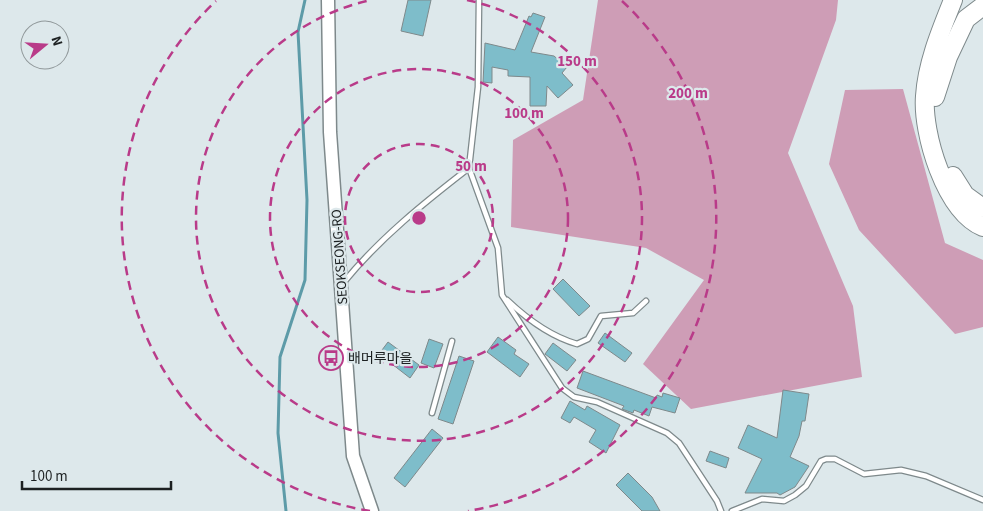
<svg xmlns="http://www.w3.org/2000/svg" width="983" height="511" font-family="'Source Sans 3','Noto Sans KR',sans-serif">
	<style>
		.forest { fill: #ce9db6 }
		.lines { fill: none; stroke-linecap: round; stroke-linejoin: round }
		.stream { stroke: #5d9ba8; stroke-width: 3 }
		.building { fill: #7ebdca; stroke: #7e898b }
		.lane-casing { stroke: #7e898b; stroke-width: 7 }
		.secondary-casing { stroke: #7e898b; stroke-width: 15 }
		.highway-casing { stroke: #7e898b; stroke-width: 20 }
		.lane { stroke: #fff; stroke-width: 4.5 }
		.secondary { stroke: #fff; stroke-width: 12 }
		.highway { stroke: #fff; stroke-width: 18 }
		.ring { fill: none; stroke: #b93b89; stroke-width: 2.5; stroke-dasharray: 9 6 }
		.labels { text-anchor: middle; stroke-width: 4.5; stroke-linejoin: round; paint-order: stroke }
		.street-label { font-size: 14px; fill: #1c2021; stroke: #dde8eb }
		.poi-label { font-size: 14px; fill: #1c2021; stroke: #dde8eb; text-anchor: start }
		.centre { fill: #b93b89; stroke: #dde8eb; stroke-width: 2.5 }
		.ring-label { font-size: 15px; text-anchor: middle; font-weight: bold; fill: #b93b89; stroke: #dde8eb; stroke-width: 4.5; stroke-linejoin: round; paint-order: stroke }
	</style>
	<rect width="100%" height="100%" fill="#dde8eb"/>
	<g class="forest">
		<path d="M598 0H838L836 20 788 153 853 306 862 377 691 409 643 364 704 280 646 248 511 227 513 140 583 100Z"/>
		<path d="M903 89 945 243 983 260V327L955 334 859 230 829 164 845 90Z"/>
	</g>
	<g class="lines">
		<path class="stream" d="M286 511 278 433 280 357 305 280 307 200 298 32 305 0"/>
	</g>
	<g class="building">
		<path d="M408 0H431L423 36 401 31Z"/>
		<path d="M533 13 545 17 531 52 554 56 567 67 562 73 573 85 558 98 547 86 546 106H530V77L508 76V70L492 67V83L483 82 485 43 515 50 529 16 531 17Z"/>
		<path d="M563 279 590 306 579 316 553 289Z"/>
		<path d="M605 333 632 353 625 362 598 343Z"/>
		<path d="M498 337 516 350 514 354 529 364 520 377 487 352Z"/>
		<path d="M429 339 443 344 434 368 421 363Z"/>
		<path d="M388 342 419 365 410 378 379 354Z"/>
		<path d="M553 343 576 360 567 371 545 354Z"/>
		<path d="M459 356 474 361 453 424 438 419Z"/>
		<path d="M583 371 656 398 657 395 662 397 663 393 680 398 675 413 652 407 649 416 634 410 633 413 622 409 624 406 577 388Z"/>
		<path d="M783 390 809 394 805 421H802L799 436 790 457 809 466 795 487 780 495 777 493H745L762 459 738 448 748 425 777 438Z"/>
		<path d="M570 401 585 410 587 406 620 425 606 453 589 442 596 430 574 417 570 423 561 418Z"/>
		<path d="M432 429 443 438 405 487 394 478Z"/>
		<path d="M710 451 729 458 726 468 706 461Z"/>
		<path d="M628 473 652 497 660 511H642L616 485Z"/>
	</g>
	<g class="lines">
		<defs>
			<g id="lane">
				<path d="M479 0 478 87 469 168 498 248 502 295 562 388 574 397 597 402 667 433 679 443 717 501 721 511"/>
				<path d="M344 282C380 238 425 202 469 168"/>
				<path d="M507 300C527 319 549 336 577 344L588 339 601 316 633 313 646 301"/>
				<path d="M432 413 452 341"/>
				<path d="M732 511 762 499 784 501 795 495 806 486 821 461 826 459H835L864 474 901 470 926 476 983 500"/>
			</g>
			<path id="secondary" d="M328 0 330 132 353 456 372 511"/>
			<g id="highway">
				<path d="M953 0C941 30 927 63 925 96 922 133 945 211 983 227"/>
				<path d="M935 97 948 57 966 19 983 6"/>
				<path d="M953 176 965 195 983 208"/>
			</g>
		</defs>
		<use href="#lane" class="lane-casing"/>
		<use href="#secondary" class="secondary-casing"/>
		<use href="#highway" class="highway-casing"/>
		<use href="#lane" class="lane"/>
		<use href="#secondary" class="secondary"/>
		<use href="#highway" class="highway"/>
	</g>
	<g class="ring">
		<circle cx="419" cy="218" r="74"/>
		<circle cx="419" cy="218" r="149"/>
		<path d="M467 0A223 223 0 1 1 371 0"/>
		<path d="M370 511A297 297 0 0 1 216 1M622 1A297 297 0 0 1 468 511"/>
	</g>
	<defs>
		<symbol id="bus-ring" viewBox="-11 -11 22 22"><circle r="9.5" fill="#dde8eb" stroke="#b93b89" stroke-width="1.5"/><path d="M-5-6H5V4H4V6H2V4H-2V6H-4V4H-5ZM-3.5-4V0h7V-4ZM-3.5 1.2v1.5H-2V1.2ZM2 1.2v1.5H3.5V1.2Z" fill="#b93b89"/></symbol>
	</defs>
	<g fill-rule="evenodd">
		<use href="#bus-ring" x="317" y="344" width="28" height="28"/>
	</g>
	<g class="labels">
		<g class="street-label">
			<text transform="translate(339 257) rotate(-94)" y="5">SEOKSEONG-RO</text>
		</g>
		<g class="poi-label">
			<text x="348" y="363">배머루마을</text>
		</g>
	</g>
	<circle cx="419" cy="218" r="8" class="centre"/>
	<g class="ring-label">
		<text x="577" y="66">150 m</text>
		<text x="688" y="98">200 m</text>
		<text x="524" y="118">100 m</text>
		<text x="471" y="171">50 m</text>
	</g>
	<g transform="translate(45 45) rotate(72)"><circle r="24" fill="#dde8eb" stroke="#90989a"/>
	<path d="M0-4L9 19L0 12L-9 19Z" fill="#b93b89"/>
	<text y="-8" font-size="14" font-weight="bold" text-anchor="middle" fill="#1c2021">N</text>
	</g>
	<path d="M22 481v8h149v-8" fill="none" stroke="#1c2021" stroke-width="2.5"/>
	<text x="30" y="481" font-size="15" fill="#1c2021" stroke="#dde8eb" stroke-width="4" paint-order="stroke">100 m</text>
</svg>
